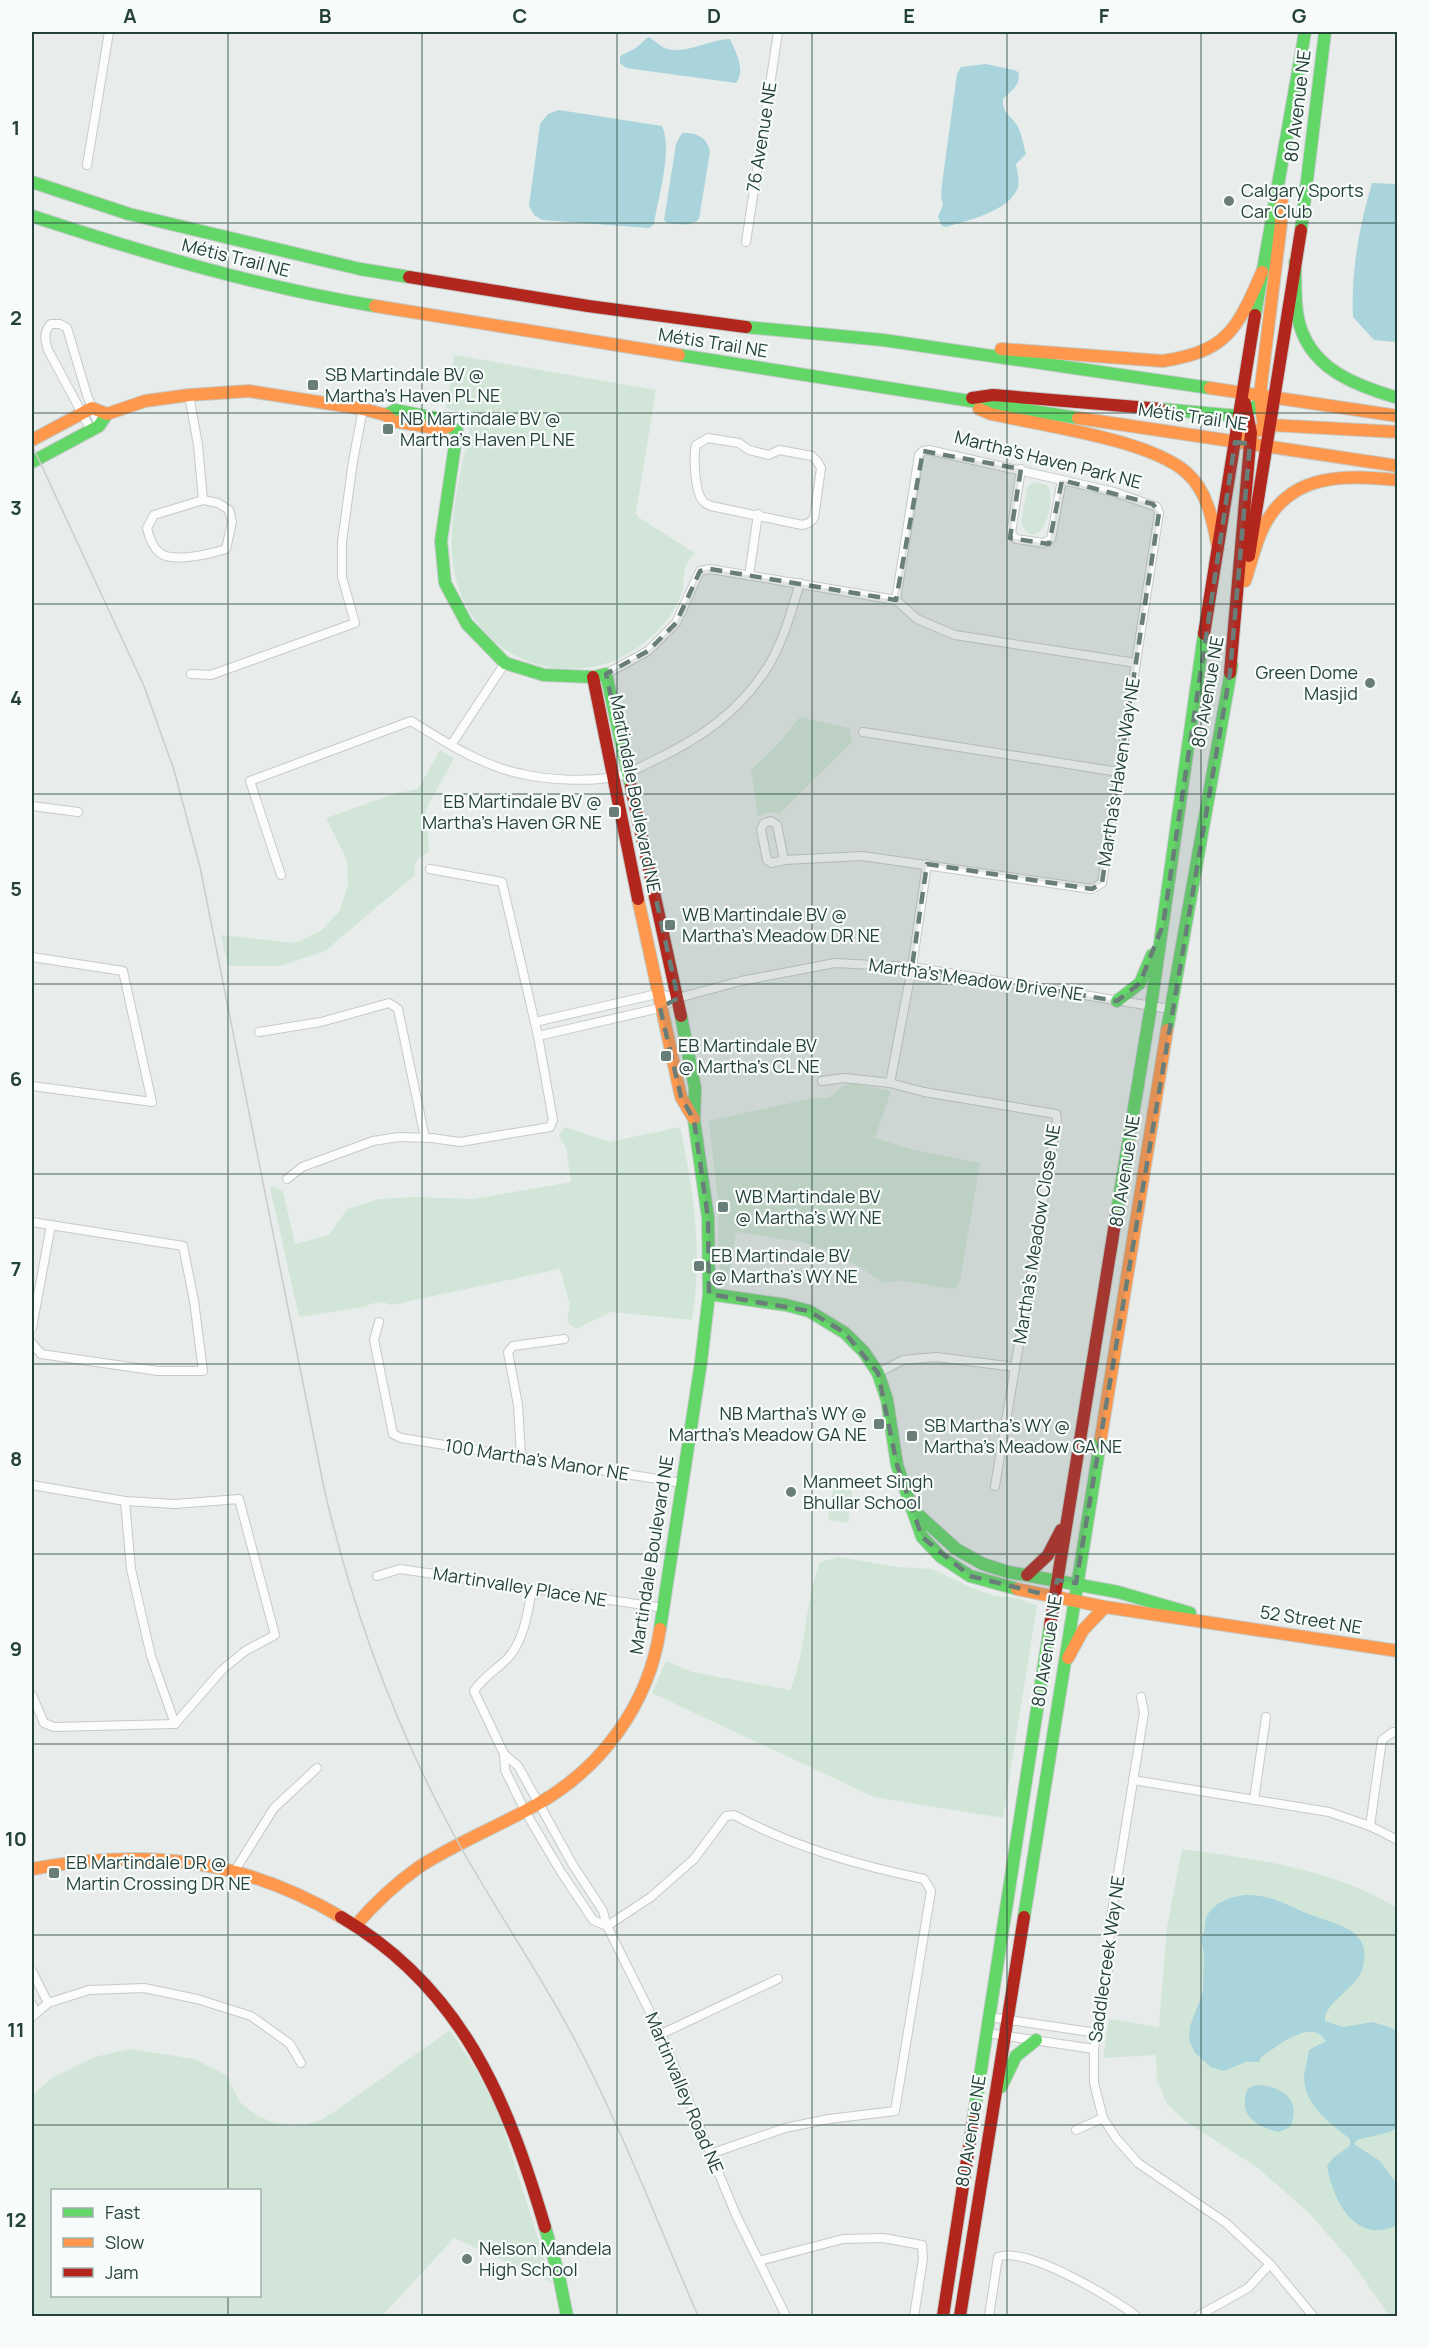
<svg xmlns="http://www.w3.org/2000/svg" width="1429" height="2348" font-family="Manrope,sans-serif">
	<style>
		.green { fill: #d1e6d8; fill-rule: evenodd }
		.water { fill: #a9d4db }
		.lines { fill: none; stroke-linecap: round; stroke-linejoin: round }
		.street-casing { stroke: #c5cac8; stroke-width: 10 }
		.fast-casing { stroke: #c3cbc8; stroke-width: 14 }
		.slow-casing { stroke: #c3cbc8; stroke-width: 14 }
		.jam-casing { stroke: #c3cbc8; stroke-width: 14 }
		.street { stroke: #fcfcfc; stroke-width: 8 }
		.fast { stroke: #63d668; stroke-width: 12 }
		.slow { stroke: #ff974d; stroke-width: 12 }
		.jam { stroke: #b3261e; stroke-width: 12 }
		.tram { stroke: #c9cdcc; stroke-width: 1.5 }
		.marked { fill: #697e78; fill-opacity: 0.2; stroke: #697e78; stroke-width: 4.5; stroke-dasharray: 12 8; stroke-linejoin: round }
		.grid { fill: none; stroke: #24423a; stroke-width: 1.5; stroke-opacity: 0.55 }
		.poi-dot { fill: #697e78; stroke: #f7fbf9; stroke-width: 2 }
		.labels { text-anchor: middle; stroke-width: 4.5; stroke-linejoin: round; paint-order: stroke }
		.street-label { font-size: 18px; fill: #24423a; stroke: #f7fbf9 }
		.poi-label { font-size: 18px; fill: #24423a; stroke: #f7fbf9; text-anchor: start }
		.neatline { fill: none; stroke: #24423a; stroke-width: 2 }
		.grid-label { font-size: 20px; text-anchor: middle; font-weight: bold; fill: #24423a }
	</style>
	<rect width="100%" height="100%" fill="#e8edeb"/>
	<g class="green">
		<path d="M454 355 656 390 636 513 638 517 695 553C679 570 687 577 681 595 676 610 664 625 652 636 633 653 610 666 584 668 551 672 515 662 491 638 439 587 449 529 462 464 466 441 477 434 461 413L446 408Z"/>
		<path d="M1033 482 1047 485C1059 503 1038 558 1021 523L1027 488Z"/>
		<path d="M800 717 849 728 852 742 779 814 770 812 758 816 751 770 777 745Z"/>
		<path d="M440 750 454 758 426 809 429 852C418 857 413 863 415 875L325 951 280 966H228L221 935 295 943 321 931 339 912 348 885 347 860 326 818 397 793 418 789Z"/>
		<path d="M852 1083 891 1091 875 1138 910 1149 980 1163 960 1281 957 1287 953 1289 902 1281 883 1283 862 1268 823 1249 802 1242 736 1232 729 1281 722 1277 719 1271 718 1202 709 1121 813 1098H829L842 1086Z"/>
		<path d="M565 1127 609 1142 680 1127C694 1192 703 1253 692 1320L611 1312 576 1329 567 1322 570 1305 560 1269 391 1305C382 1301 373 1302 365 1307L299 1317 270 1187 274 1186 283 1192 295 1244 329 1235 347 1209 379 1199 414 1197 473 1199 571 1182 566 1148 559 1135Z"/>
		<path d="M834 1484 853 1487 848 1523 828 1520Z"/>
		<path d="M839 1557 899 1567 933 1569 970 1587 994 1596 1019 1598 1037 1606 1003 1818 874 1797 652 1693 666 1661 692 1672 790 1690C807 1650 804 1603 820 1562Z"/>
		<path d="M1182 1849C1259 1860 1330 1867 1397 1908V2316H1389L1352 2262 1309 2213 1258 2168 1185 2121 1167 2104 1157 2080 1156 2055 1103 2058 1109 2019 1159 2027 1167 1927Z"/>
		<path d="M450 2030 477 2071 499 2114 552 2283 454 2238 382 2316H32V2095L52 2078 94 2057 131 2049 194 2059 226 2075 240 2102 258 2116 272 2122 290 2126 306 2125 321 2120 334 2112ZM260 2190V2296H52V2190Z"/>
	</g>
	<g class="water">
		<path d="M648 37C655 40 661 48 668 49 688 54 710 39 730 39 736 52 746 71 736 83L626 68 620 63V56L636 48Z"/>
		<path d="M986 64 1014 70 1018 72C1022 84 1011 91 1003 99 1002 113 1010 115 1017 125 1022 134 1023 144 1026 154L1016 164C1017 171 1020 181 1018 187 1011 211 966 221 946 227L942 226 938 217 943 205 941 196 942 184 957 74 961 67Z"/>
		<path d="M559 110 662 126C673 150 658 198 654 224L649 228 542 220 534 215 529 206 540 124 548 114Z"/>
		<path d="M682 133C697 132 707 137 710 152L699 219C691 227 678 224 667 223L664 220 676 144Z"/>
		<path d="M1372 183 1397 184V342L1374 340 1353 317C1351 271 1359 227 1372 183Z"/>
		<path d="M1245 1895C1271 1895 1283 1903 1306 1913 1334 1925 1375 1927 1362 1970 1356 1988 1323 2004 1325 2021L1343 2027 1373 2022 1397 2030V2127L1390 2132 1357 2140 1354 2144 1380 2161 1397 2184 1396 2226C1354 2244 1333 2200 1327 2166L1334 2157 1350 2146V2139C1330 2123 1306 2107 1304 2079 1304 2070 1308 2059 1309 2050L1326 2041C1311 2017 1279 2046 1262 2056L1259 2062H1246L1224 2071 1211 2067 1195 2053 1189 2040 1190 2026 1203 1992 1204 1954 1201 1938C1206 1932 1204 1926 1206 1919 1211 1903 1230 1897 1245 1895Z"/>
		<path d="M1257 2085C1283 2086 1302 2100 1290 2127L1279 2132C1255 2126 1237 2115 1248 2088Z"/>
	</g>
	<g class="lines">
		<defs>
			<g id="street">
				<path d="M87 165 109 32"/>
				<path d="M746 242 778 32"/>
				<path d="M189 395 198 445 203 500"/>
				<path d="M91 430 48 350C45 341 43 332 51 324H60L67 328 87 395 99 426"/>
				<path d="M708 438 739 443 749 450 769 455 779 450 812 456 817 461 821 468 814 518 809 523 802 525 711 506C709 505 704 503 703 501 695 493 693 456 696 445Z"/>
				<path d="M1021 469 1011 533 1016 539 1044 543 1051 539 1062 480"/>
				<path d="M203 500 218 503 229 510 232 522 226 549C210 554 173 563 160 553 152 547 149 537 147 528L154 515Z"/>
				<path d="M749 576 758 514"/>
				<path d="M191 674 211 675 355 623 342 577V542L353 461 363 409"/>
				<path d="M606 674 648 651 676 623 700 571 710 569 896 600 917 619 955 635 1136 663"/>
				<path d="M863 732 1119 772"/>
				<path d="M451 745 505 663"/>
				<path d="M32 806 78 812"/>
				<path d="M784 860 777 825 771 821 764 823 761 829 767 860 772 863 784 860 862 856 1092 889 1102 883 1159 513 1157 507 1114 492 1062 480 929 450 923 451 919 455 896 600"/>
				<path d="M281 875 250 781 411 721C445 742 482 766 522 774 548 780 587 782 613 777 628 775 642 766 655 760 701 738 739 712 767 668 783 643 791 612 800 583"/>
				<path d="M32 957 123 971 152 1102 32 1086"/>
				<path d="M535 1022 657 994 678 998"/>
				<path d="M259 1032 321 1022 389 1003 398 1009 425 1138"/>
				<path d="M538 1036 660 1008 678 998 741 981 835 963 912 967 1170 1009"/>
				<path d="M822 1081 844 1078 890 1083 924 1092 1056 1114 1057 1119 995 1486"/>
				<path d="M890 1083 912 967 927 864"/>
				<path d="M287 1179 302 1167 373 1141 399 1137 431 1138 460 1142 550 1127 553 1120 538 1036 502 882 430 869"/>
				<path d="M32 1222 183 1246 194 1301 203 1371H158L41 1354 32 1343"/>
				<path d="M379 1322 374 1340 393 1434 401 1438 682 1483"/>
				<path d="M32 1328 51 1225"/>
				<path d="M878 1373 903 1360 936 1357 1015 1367"/>
				<path d="M521 1456 518 1405 508 1352 513 1346 564 1339"/>
				<path d="M32 1485 125 1501 175 1504 239 1499 275 1635 245 1651 222 1670 175 1724 54 1727 44 1723 32 1695"/>
				<path d="M125 1501 131 1569 151 1656 175 1724"/>
				<path d="M377 1576 400 1569 664 1608"/>
				<path d="M532 1589C528 1612 524 1641 507 1659 496 1670 483 1677 474 1691L504 1754 518 1766 573 1865 603 1911 607 1926 661 2034 736 2215 786 2316"/>
				<path d="M1141 1697 1144 1713 1110 1924 1108 1970 1094 2049V2083L1103 2118 1116 2138 1138 2163 1226 2223 1270 2264 1313 2316"/>
				<path d="M504 1754 505 1770 525 1811 561 1872 593 1920 607 1926"/>
				<path d="M1133 1780 1329 1812 1370 1826 1398 1840"/>
				<path d="M1254 1800 1266 1717"/>
				<path d="M1370 1826 1382 1740 1393 1732 1398 1733"/>
				<path d="M234 1872 274 1808 317 1768"/>
				<path d="M607 1926 651 1897 694 1859 726 1816 734 1815C794 1847 857 1865 924 1879L931 1891 895 2111 829 2119 785 2128 710 2154"/>
				<path d="M32 1971 48 2003"/>
				<path d="M32 2004 36 2013"/>
				<path d="M32 2017 48 2003 89 1990 144 1988 197 1999 251 2016 290 2044 301 2063"/>
				<path d="M989 2017 1097 2033"/>
				<path d="M987 2033 1094 2049"/>
				<path d="M661 2034 778 1979"/>
				<path d="M1076 2130 1103 2118"/>
				<path d="M759 2261 843 2239 883 2238 922 2245 923 2259 914 2316"/>
				<path d="M989 2316 998 2257C1026 2246 1112 2297 1136 2316"/>
				<path d="M1198 2316 1248 2288 1270 2264"/>
			</g>
			<g id="fast">
				<path d="M32 182 129 214 360 269 409 277"/>
				<path d="M32 216C144 253 259 287 375 306"/>
				<path d="M1301 230 1325 32"/>
				<path d="M1295 262C1296 281 1294 300 1298 318 1308 368 1354 385 1398 398"/>
				<path d="M1255 315C1271 221 1289 127 1305 32"/>
				<path d="M746 327 883 340 1210 388"/>
				<path d="M679 355 1078 418"/>
				<path d="M1161 409 1239 416 1274 396"/>
				<path d="M386 415 395 410 440 419 457 431 441 541 445 583 467 624 505 663 544 675 593 677 606 674 631 787"/>
				<path d="M32 462 99 426 107 414"/>
				<path d="M1117 1001 1140 983 1152 955"/>
				<path d="M1167 1030 1232 665"/>
				<path d="M1116 1217 1151 1006 1204 634"/>
				<path d="M709 1294 786 1305 809 1311 845 1333 864 1352 878 1373 887 1400 897 1465 922 1537 941 1557 970 1576 1017 1589"/>
				<path d="M912 1509 956 1549 983 1564 1008 1572 1118 1592 1190 1613"/>
				<path d="M660 1629 701 1362 709 1294 708 1218 694 1120 695 1088 681 1016"/>
				<path d="M1024 1917 1101 1437"/>
				<path d="M1001 2087 1016 2056 1036 2040"/>
				<path d="M973 2121 1050 1626"/>
				<path d="M545 2227 559 2276 567 2316"/>
			</g>
			<g id="slow">
				<path d="M375 306 679 355"/>
				<path d="M1001 349 1163 361C1228 351 1237 329 1262 272"/>
				<path d="M1210 388 1398 416"/>
				<path d="M979 409 991 414C1041 425 1151 440 1187 473 1208 492 1213 522 1218 548"/>
				<path d="M1078 418 1398 466"/>
				<path d="M1264 430 1260 394 1281 224 1282 194"/>
				<path d="M1244 437 1270 425 1398 432"/>
				<path d="M32 440 92 408 107 414 145 401 189 395 249 391 363 409 386 415 393 421 440 429 449 426"/>
				<path d="M1245 581C1251 564 1255 544 1263 528 1290 472 1345 475 1398 480"/>
				<path d="M638 899 681 1097 694 1119"/>
				<path d="M1101 1437 1167 1030"/>
				<path d="M1017 1589 1105 1607 1398 1651"/>
				<path d="M1068 1658 1083 1630 1105 1607"/>
				<path d="M32 1869C145 1848 241 1858 341 1917"/>
				<path d="M355 1926C374 1904 395 1884 419 1867 456 1843 497 1827 536 1805 602 1768 649 1704 660 1629"/>
			</g>
			<g id="jam">
				<path d="M409 277 588 306 746 327"/>
				<path d="M972 398 993 395 1161 409"/>
				<path d="M1249 556 1301 230"/>
				<path d="M1204 634 1255 315"/>
				<path d="M1230 673 1251 433 1245 403"/>
				<path d="M593 677 638 899"/>
				<path d="M631 787 681 1016"/>
				<path d="M1027 1575 1048 1555 1061 1530"/>
				<path d="M1050 1626 1116 1217"/>
				<path d="M341 1917C462 1988 507 2099 545 2227"/>
				<path d="M943 2316 973 2121"/>
				<path d="M960 2316 1024 1917"/>
			</g>
		</defs>
		<use href="#street" class="street-casing"/>
		<use href="#fast" class="fast-casing"/>
		<use href="#slow" class="slow-casing"/>
		<use href="#jam" class="jam-casing"/>
		<use href="#street" class="street"/>
		<use href="#fast" class="fast"/>
		<use href="#slow" class="slow"/>
		<use href="#jam" class="jam"/>
		<path class="tram" d="M32 445 144 686 174 770 200 867 324 1488C352 1609 395 1726 454 1835 492 1905 538 1970 575 2040 622 2129 658 2224 698 2316"/>
	</g>
	<path class="marked" d="M1235 442 1250 444 1230 673 1076 1583 1057 1580 1055 1597 970 1576 922 1537 897 1465 878 1373 845 1333 809 1311 709 1294 708 1218 694 1120 681 1097 660 1008 678 998 606 674 648 651 676 623 700 571 710 569 896 600 923 451 1021 469 1010 538 1049 544 1062 480 1153 504 1159 513 1102 883 1092 889 927 864 912 967 1117 1001 1140 983 1163 925Z"/>
	<path class="grid" d="M228 32V2190M422 32V2316M617 32V2316M812 32V2316M1007 32V2316M1201 32V2316M32 223H1398M32 413H1398M32 604H1398M32 794H1398M32 984H1398M32 1174H1398M32 1364H1398M32 1554H1398M32 1744H1398M32 1935H1398M32 2125H1398M228 2296V2316"/>
	<g class="poi-dot">
		<circle cx="1229" cy="201" r="6"/>
		<rect x="307" y="379" width="12" height="12" rx="3"/>
		<rect x="382" y="423" width="12" height="12" rx="3"/>
		<circle cx="1370" cy="683" r="6"/>
		<rect x="608" y="806" width="12" height="12" rx="3"/>
		<rect x="664" y="919" width="12" height="12" rx="3"/>
		<rect x="660" y="1050" width="12" height="12" rx="3"/>
		<rect x="717" y="1201" width="12" height="12" rx="3"/>
		<rect x="693" y="1260" width="12" height="12" rx="3"/>
		<rect x="873" y="1418" width="12" height="12" rx="3"/>
		<rect x="906" y="1430" width="12" height="12" rx="3"/>
		<circle cx="791" cy="1492" r="6"/>
		<rect x="48" y="1867" width="12" height="12" rx="3"/>
		<circle cx="467" cy="2259" r="6"/>
	</g>
	<g class="labels">
		<g class="street-label">
			<text transform="translate(1298 106) rotate(-83)" y="6">80 Avenue NE</text>
			<text transform="translate(762 137) rotate(-81)" y="6">76 Avenue NE</text>
			<text transform="translate(236 258) rotate(14)" y="6">Métis Trail NE</text>
			<text transform="translate(713 343) rotate(9)" y="6">Métis Trail NE</text>
			<text transform="translate(1193 417) rotate(8)" y="6">Métis Trail NE</text>
			<text transform="translate(1048 460) rotate(14)" y="6">Martha's Haven Park NE</text>
			<text transform="translate(1208 692) rotate(-80)" y="6">80 Avenue NE</text>
			<text transform="translate(1119 772) rotate(-81)" y="6">Martha's Haven Way NE</text>
			<text transform="translate(635 794) rotate(79)" y="6">Martindale Boulevard NE</text>
			<text transform="translate(976 980) rotate(8)" y="6">Martha's Meadow Drive NE</text>
			<text transform="translate(1125 1171) rotate(-81)" y="6">80 Avenue NE</text>
			<text transform="translate(1037 1234) rotate(-81)" y="6">Martha's Meadow Close NE</text>
			<text transform="translate(537 1460) rotate(9)" y="6">100 Martha's Manor NE</text>
			<text transform="translate(652 1555) rotate(-81)" y="6">Martindale Boulevard NE</text>
			<text transform="translate(520 1587) rotate(9)" y="6">Martinvalley Place NE</text>
			<text transform="translate(1311 1620) rotate(9)" y="6">52 Street NE</text>
			<text transform="translate(1047 1651) rotate(-81)" y="6">80 Avenue NE</text>
			<text transform="translate(1107 1959) rotate(-82)" y="6">Saddlecreek Way NE</text>
			<text transform="translate(684 2093) rotate(67)" y="6">Martinvalley Road NE</text>
			<text transform="translate(971 2131) rotate(-81)" y="6">80 Avenue NE</text>
		</g>
		<g class="poi-label">
			<text x="1241" y="197">Calgary Sports<tspan x="1241" dy="21">Car Club</tspan></text>
			<text x="325" y="381">SB Martindale BV @<tspan x="325" dy="21">Martha's Haven PL NE</tspan></text>
			<text x="400" y="425">NB Martindale BV @<tspan x="400" dy="21">Martha's Haven PL NE</tspan></text>
			<text x="1358" y="679" text-anchor="end">Green Dome<tspan x="1358" dy="21">Masjid</tspan></text>
			<text x="602" y="808" text-anchor="end">EB Martindale BV @<tspan x="602" dy="21">Martha's Haven GR NE</tspan></text>
			<text x="682" y="921">WB Martindale BV @<tspan x="682" dy="21">Martha's Meadow DR NE</tspan></text>
			<text x="678" y="1052">EB Martindale BV<tspan x="678" dy="21">@ Martha's CL NE</tspan></text>
			<text x="735" y="1203">WB Martindale BV<tspan x="735" dy="21">@ Martha's WY NE</tspan></text>
			<text x="711" y="1262">EB Martindale BV<tspan x="711" dy="21">@ Martha's WY NE</tspan></text>
			<text x="867" y="1420" text-anchor="end">NB Martha's WY @<tspan x="867" dy="21">Martha's Meadow GA NE</tspan></text>
			<text x="924" y="1432">SB Martha's WY @<tspan x="924" dy="21">Martha's Meadow GA NE</tspan></text>
			<text x="803" y="1488">Manmeet Singh<tspan x="803" dy="21">Bhullar School</tspan></text>
			<text x="66" y="1869">EB Martindale DR @<tspan x="66" dy="21">Martin Crossing DR NE</tspan></text>
			<text x="479" y="2255">Nelson Mandela<tspan x="479" dy="21">High School</tspan></text>
		</g>
	</g>
	<rect width="1429" height="2348" fill="none" stroke="#f7fbf9" stroke-width="66"/>
	<rect x="51" y="2189" width="210" height="108" fill="#f7fbf9" stroke="#a3b1ad" stroke-width="1.5"/>
	<rect x="63" y="2208" width="30" height="9" fill="#63d668" stroke="#a3b1ad" stroke-width="1.5"/>
	<text x="105" y="2219" font-size="18" fill="#24423a">Fast</text>
	<rect x="63" y="2238" width="30" height="9" fill="#ff974d" stroke="#a3b1ad" stroke-width="1.5"/>
	<text x="105" y="2249" font-size="18" fill="#24423a">Slow</text>
	<rect x="63" y="2268" width="30" height="9" fill="#b3261e" stroke="#a3b1ad" stroke-width="1.5"/>
	<text x="105" y="2279" font-size="18" fill="#24423a">Jam</text>
	<rect x="33" y="33" width="1363" height="2282" class="neatline"/>
	<g class="grid-label">
		<text x="130" y="23">A</text>
		<text x="325" y="23">B</text>
		<text x="520" y="23">C</text>
		<text x="714" y="23">D</text>
		<text x="909" y="23">E</text>
		<text x="1104" y="23">F</text>
		<text x="1299" y="23">G</text>
		<text x="16" y="135">1</text>
		<text x="16" y="325">2</text>
		<text x="16" y="515">3</text>
		<text x="16" y="705">4</text>
		<text x="16" y="896">5</text>
		<text x="16" y="1086">6</text>
		<text x="16" y="1276">7</text>
		<text x="16" y="1466">8</text>
		<text x="16" y="1656">9</text>
		<text x="16" y="1846">10</text>
		<text x="16" y="2037">11</text>
		<text x="16" y="2227">12</text>
	</g>
</svg>
